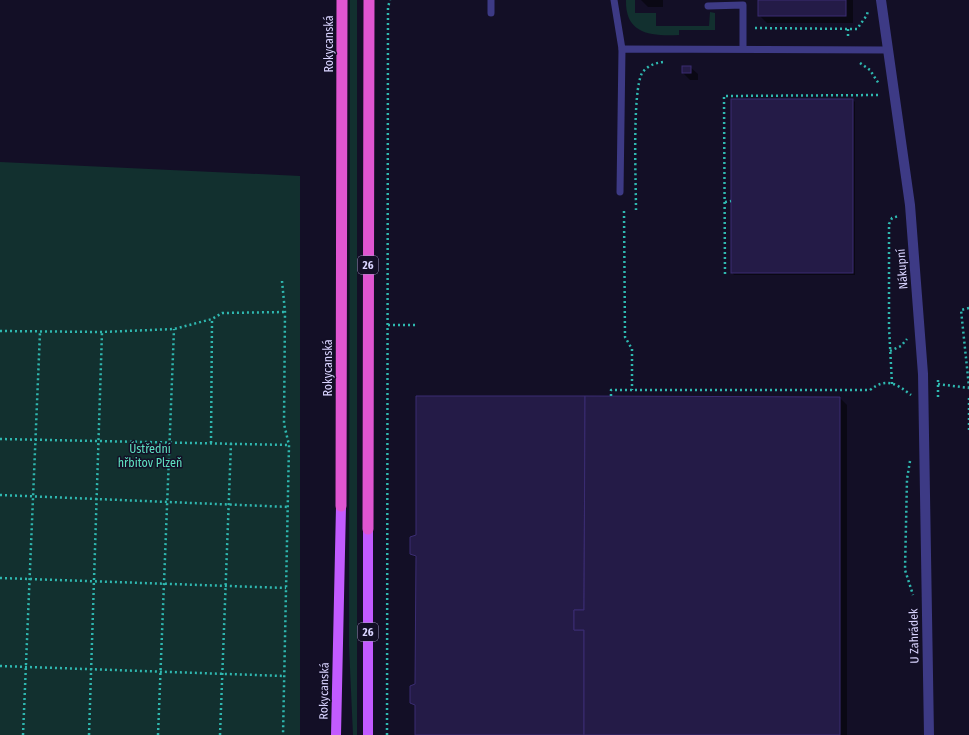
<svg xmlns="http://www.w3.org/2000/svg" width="969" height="735" font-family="'Fira Sans Condensed',sans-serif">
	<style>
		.green { fill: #12302f }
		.shadow { fill: #0007 }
		.building { fill: #241b47; stroke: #3b2d73 }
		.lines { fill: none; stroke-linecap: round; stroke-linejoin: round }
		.path { stroke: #2fb8b0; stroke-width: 2.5; stroke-dasharray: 2 3; stroke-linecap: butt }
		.service { stroke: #3d3a85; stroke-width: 7 }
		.minor { stroke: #3d3a85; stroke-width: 10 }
		.primary { stroke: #c25bff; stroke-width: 10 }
		.trunk { stroke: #e055d1; stroke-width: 11 }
		.labels { text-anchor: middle; stroke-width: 3; stroke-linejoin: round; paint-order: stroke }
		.shield { fill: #130f26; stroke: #9e99be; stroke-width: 1 }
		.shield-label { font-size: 11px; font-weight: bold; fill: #d9d4ff }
		.street-label { font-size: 12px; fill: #d9d4ff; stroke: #130f26 }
		.park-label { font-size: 12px; fill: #5fe0c0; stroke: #130f26 }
	</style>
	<rect width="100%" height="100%" fill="#130f26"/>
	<g class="green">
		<path d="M350 0H357V735H353L349 646Z"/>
		<path d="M626 0H635V13H656V26H709L710 12 715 13V30H679V35C652 36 625 35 626 0Z"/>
		<path d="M0 162 300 176V735H0Z"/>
	</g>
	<g class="shadow">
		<path d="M641 0H663V7H648Z"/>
		<path d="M759 0H853V23H767L759 15Z"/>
		<path d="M683 67H690L698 74V80H690L683 73Z"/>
		<path d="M853 100 855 102V275H734L732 272Z"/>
		<path d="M840 398 847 405V735H416V707L411 702 416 684 417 559 411 553Z"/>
	</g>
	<g class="building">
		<rect x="758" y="0" width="88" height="16"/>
		<rect x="682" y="66" width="9" height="7"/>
		<rect x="731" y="99" width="122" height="174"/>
		<path d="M416 396H585L584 610H574V630H584V735H415V705L410 703V686L415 684 416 556 410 554V537L416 535Z"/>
		<path d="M585 396 840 397V735H584V630H574V610H584Z"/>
	</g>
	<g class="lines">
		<g class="path">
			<path d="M755 28 857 29 867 15 868 10"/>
			<path d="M848 29V39"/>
			<path d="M860 63 870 70 879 84"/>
			<path d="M725 202 731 201"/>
			<path d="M636 210C636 184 632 92 642 73 647 66 655 63 663 62"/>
			<path d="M624 211 625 337 632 349V390"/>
			<path d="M725 274 724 96 881 95"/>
			<path d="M282 281 285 312 284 424 289 445 283 735"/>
			<path d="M969 308 961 310 969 387"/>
			<path d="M388 325H418"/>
			<path d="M0 331 102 332 174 329 212 319 222 313 285 312"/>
			<path d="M890 351 901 346 907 339"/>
			<path d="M938 380V397"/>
			<path d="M892 384 889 327V224L892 218 899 216"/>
			<path d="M938 384 969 388"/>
			<path d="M611 396V390H870C886 377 897 384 911 395"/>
			<path d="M969 398V432"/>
			<path d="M0 439 289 445"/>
			<path d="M211 443 212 320"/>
			<path d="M910 461 907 479 905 570 913 595"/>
			<path d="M0 495 289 507"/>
			<path d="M0 578 286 588"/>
			<path d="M0 666 284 676"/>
			<path d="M23 735 40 332"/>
			<path d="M89 735 102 332"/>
			<path d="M158 735 174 329"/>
			<path d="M220 735 231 443"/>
			<path d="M387 735 388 7 390 0"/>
		</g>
		<g class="service">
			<path d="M491 0V13"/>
			<path d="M614 0 622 49"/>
			<path d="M708 6 743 5V48"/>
			<path d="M620 192 622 49 888 50"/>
		</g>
		<path class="minor" d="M881 0 910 205 923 374 929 735"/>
		<g class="primary">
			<path d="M336 735 341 506"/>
			<path d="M368 735V529"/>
		</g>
		<g class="trunk">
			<path d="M341 506 342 0"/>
			<path d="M368 529 369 0"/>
		</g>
	</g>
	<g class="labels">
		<g class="shield">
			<rect x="358" y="256" width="20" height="18" rx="3"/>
			<rect x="358" y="623" width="20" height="18" rx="3"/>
		</g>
		<g class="shield-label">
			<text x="368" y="269">26</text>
			<text x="368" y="636">26</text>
		</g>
		<g class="street-label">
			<text transform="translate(329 44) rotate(-90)" y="4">Rokycanská</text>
			<text transform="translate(902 269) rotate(-94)" y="4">Nákupní</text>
			<text transform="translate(328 368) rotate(-90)" y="4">Rokycanská</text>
			<text transform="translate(914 636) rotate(-91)" y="4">U Zahrádek</text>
			<text transform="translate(324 691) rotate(-89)" y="4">Rokycanská</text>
		</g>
		<g class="park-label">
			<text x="150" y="453">Ústřední<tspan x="150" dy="14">hřbitov Plzeň</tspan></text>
		</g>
	</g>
</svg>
